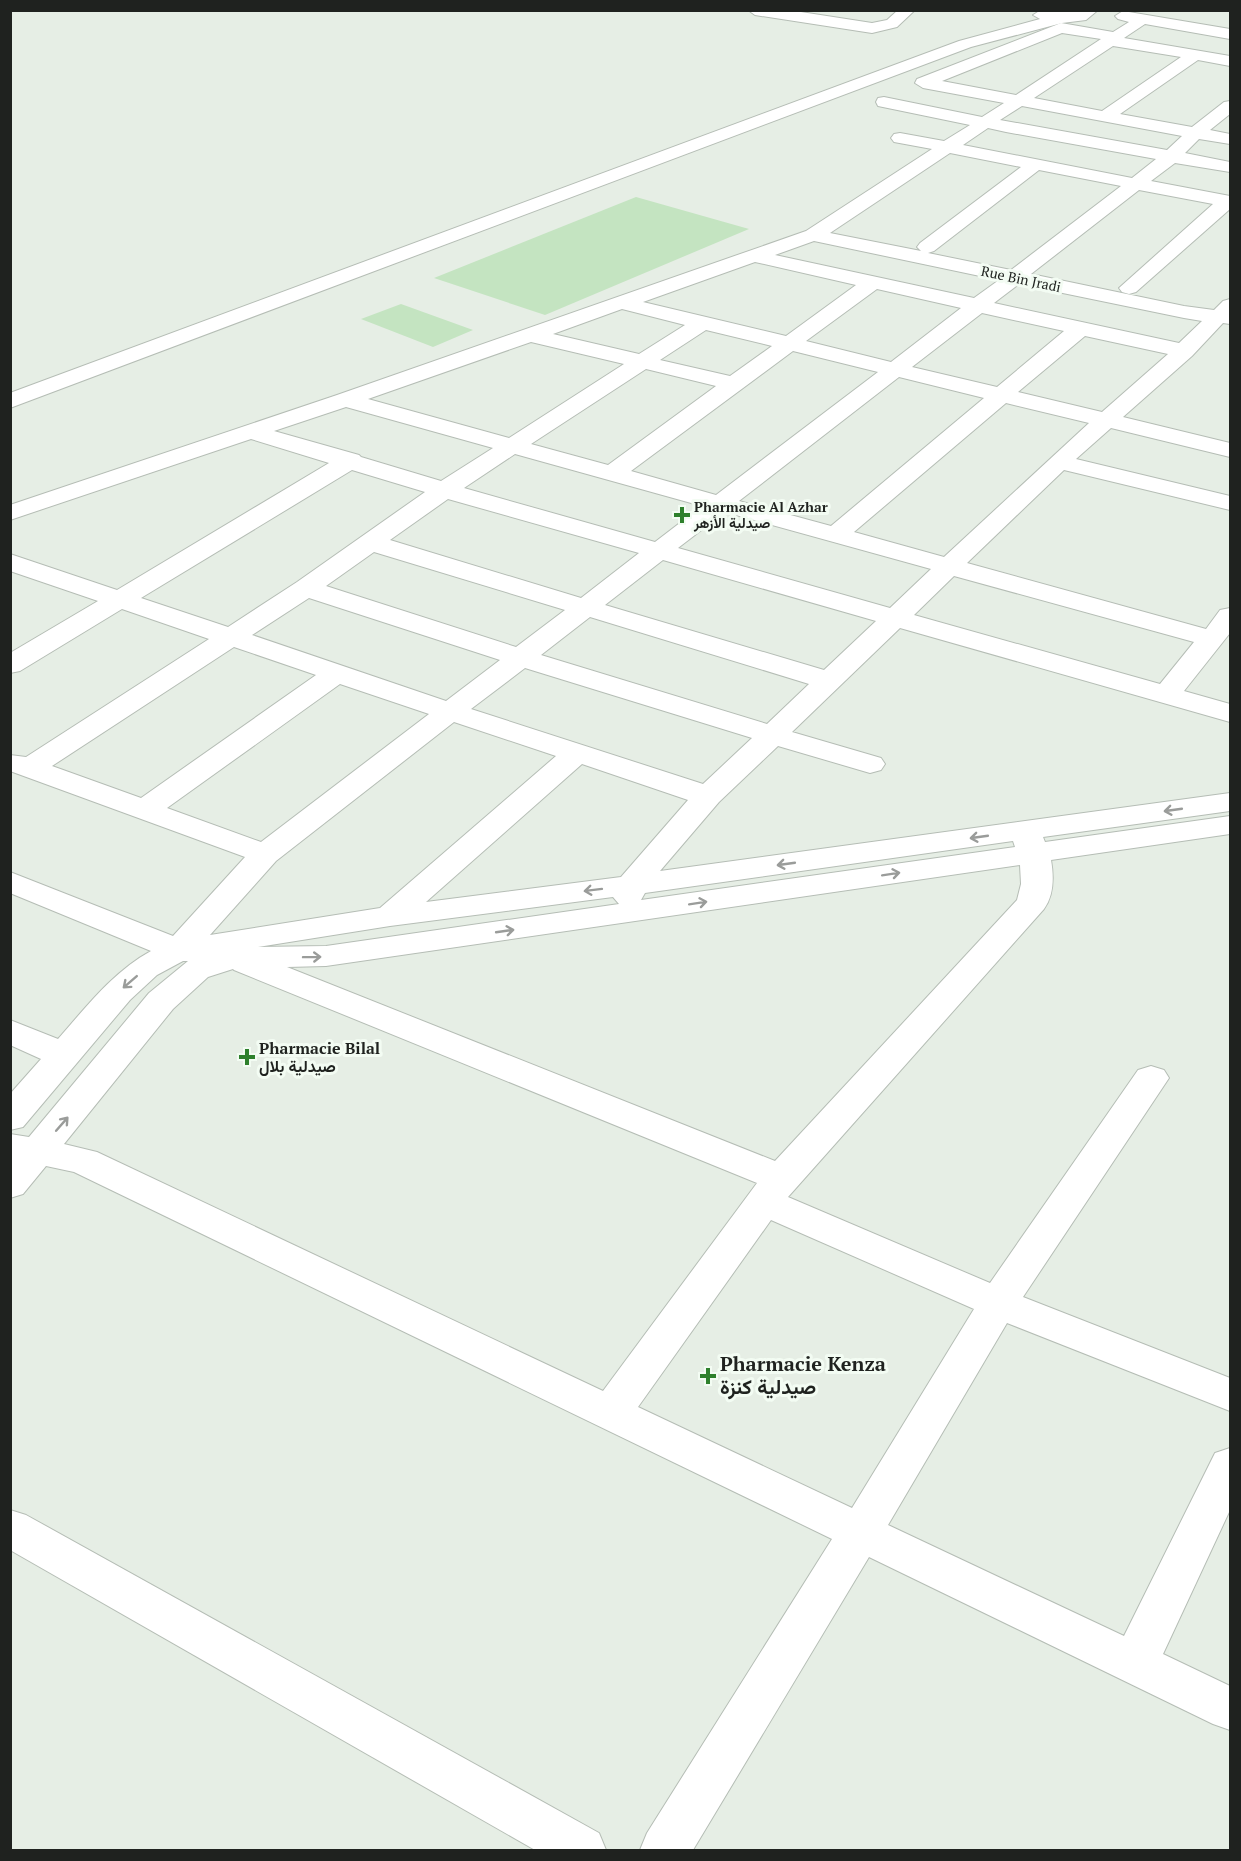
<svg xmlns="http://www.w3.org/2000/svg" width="1241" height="1861" font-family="'PT Serif',Vazirmatn,serif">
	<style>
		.green { fill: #c4e4c1 }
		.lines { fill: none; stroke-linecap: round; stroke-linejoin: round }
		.minor-casing { stroke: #b5bdb5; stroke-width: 2 }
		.major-casing { stroke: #b5bdb5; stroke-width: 2 }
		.minor { fill: #fff; fill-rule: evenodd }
		.major { fill: #fff; fill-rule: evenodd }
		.oneway { stroke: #9a9c9a }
		.poi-dot { fill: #2e802c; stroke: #f3fcf3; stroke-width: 2 }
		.labels { text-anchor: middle; stroke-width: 6; stroke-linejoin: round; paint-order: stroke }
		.far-street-label { font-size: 14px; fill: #1f221f; stroke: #f3fcf3 }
		.far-poi-label { font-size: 14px; font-weight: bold; fill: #1f221f; stroke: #f3fcf3; text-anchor: start }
		.poi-label { font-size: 16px; font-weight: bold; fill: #1f221f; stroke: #f3fcf3; text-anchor: start }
		.near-poi-label { font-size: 20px; font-weight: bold; fill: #1f221f; stroke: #f3fcf3; text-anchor: start }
	</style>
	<rect width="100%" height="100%" fill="#e6eee5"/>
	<g class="green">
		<path d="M636 197 749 229 545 315 434 278Z"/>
		<path d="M401 304 473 330 433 347 361 319Z"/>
	</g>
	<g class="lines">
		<defs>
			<g id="minor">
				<path d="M748 10H788L872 23 887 20 898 10H915L897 27 872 33 755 15Z"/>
				<path d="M1123 11 1230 29V39L1145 24 1124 38 1230 56V66L1198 60 1120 114 1192 127 1224 102 1230 101V114L1210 130 1230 134V144L1199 139 1185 153 1230 162V172L1175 163 1151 181 1230 196V209L1136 292 1129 294 1122 292 1119 288 1213 204 1139 190 1031 274 1184 306 1214 310 1223 301 1230 299V324L1223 323 1192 356 1123 417 1230 443V457L1111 428 1076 459 1230 496V510L1064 470 967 563 1206 629 1220 610 1230 608V633L1184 691 1230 704V722L900 628 792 732 881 758 885 764 881 770 870 773 778 746 719 802 660 871 1230 793V811L1043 837 1045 842 1230 816V834L1051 860C1054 877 1054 895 1044 909L788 1197 990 1283 1138 1070 1151 1066 1164 1070 1169 1078 1023 1297 1230 1378V1411L1007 1323 888 1525 1124 1636 1215 1453 1230 1448V1510L1163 1654 1230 1686V1730L1213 1724 869 1557 693 1850H640L647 1833 832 1539 74 1172 46 1166 23 1194 10 1198V1134L29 1137 149 993 188 961H183L157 975 130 1000 23 1127 10 1130V1094L41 1059 10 1045V1020L58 1039C87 1006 113 972 151 951L10 893V872L173 936 245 857 10 771V755L26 757 209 639 122 609 20 671 10 673V653L98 601 10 571V554L117 590 329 463 251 439 10 520V505L337 395 806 231 932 149 894 142 891 138 894 134 900 133 944 141 970 125 878 106 876 102 878 98 884 97 982 117 1004 103 923 88 915 83 917 79 1056 25 1061 23 1113 32 1129 22 1118 19 1115 16ZM1062 33 1101 39 1016 95 942 81ZM1113 46 1181 57 1102 111 1034 98ZM1022 106 1182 136 1167 150 1000 120ZM988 128 1006 132 1156 159 1132 178 963 145ZM950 153 1021 167 920 243 917 247 921 251 830 233ZM1039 170 1121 186 1011 270 928 253 934 251ZM814 241 999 280 974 298 775 255ZM755 262 856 285 786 336 643 302ZM1019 284 1184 318 1202 321 1179 343 994 303ZM877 289 961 308 891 362 806 341ZM622 309 685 325 639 354 553 334ZM982 313 1064 331 997 387 912 367ZM706 330 772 346 730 376 660 360ZM1085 336 1168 354 1102 412 1018 392ZM531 342 624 364 509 438 368 399ZM793 351 878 372 716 495 631 471ZM646 369 716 386 608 465 531 444ZM899 377 984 398 831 526 739 501ZM1006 403 1089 423 944 557 854 532ZM346 407 493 448 441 481 361 457 359 455 274 431ZM515 454 702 506 655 542 464 488ZM352 470 425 492 297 582 228 627 141 598ZM448 499 639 553 581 598 390 540ZM725 512 931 569 890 608 678 548ZM374 552 565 610 516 647 326 586ZM663 560 876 621 824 670 605 605ZM954 576 1194 642 1160 684 914 615ZM309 598 500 660 446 701 252 635ZM590 617 809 684 767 724 541 655ZM234 647 316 675 141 798 52 766ZM525 668 752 738 703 784 471 709ZM340 684 429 714 261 842 167 808ZM454 722 556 756 380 908 210 935 276 861ZM582 764 688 800 621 877 426 902ZM1013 841 1015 847 641 900 645 893ZM1020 865 1021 884 1017 900 775 1161 287 967 326 966ZM613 897 619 904 326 946 258 947 390 926ZM233 969 234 970 757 1183 603 1391 97 1152 64 1144 173 1009 208 977ZM771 1220 974 1309 852 1508 638 1407Z"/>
				<path d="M10 1510 26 1515 599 1833 606 1850H535L10 1550Z"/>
			</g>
			<path id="major" d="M1041 10C1064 14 1076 10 1098 10L1086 20 1062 23 971 47 10 408V393L959 41 1040 19 1033 15Z"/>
		</defs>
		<use href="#minor" class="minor-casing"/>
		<use href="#major" class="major-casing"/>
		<use href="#minor" class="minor"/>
		<use href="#major" class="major"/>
	</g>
	<defs><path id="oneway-shaft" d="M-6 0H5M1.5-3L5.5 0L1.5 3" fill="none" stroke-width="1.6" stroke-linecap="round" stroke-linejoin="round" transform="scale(1.5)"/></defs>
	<g class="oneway">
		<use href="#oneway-shaft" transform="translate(1173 810) rotate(172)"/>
		<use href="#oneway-shaft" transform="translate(979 837) rotate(172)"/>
		<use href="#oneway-shaft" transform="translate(786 864) rotate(172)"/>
		<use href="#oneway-shaft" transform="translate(891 874) rotate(-9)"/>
		<use href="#oneway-shaft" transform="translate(593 890) rotate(173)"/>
		<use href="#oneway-shaft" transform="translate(698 903) rotate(-9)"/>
		<use href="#oneway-shaft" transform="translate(505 931) rotate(-8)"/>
		<use href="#oneway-shaft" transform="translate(312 957) rotate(-1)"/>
		<use href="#oneway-shaft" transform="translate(130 982) rotate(139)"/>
		<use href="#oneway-shaft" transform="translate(62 1124) rotate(-49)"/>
	</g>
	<g class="poi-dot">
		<path d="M679 506h6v6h6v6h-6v6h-6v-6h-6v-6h6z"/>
		<path d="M244 1048h6v6h6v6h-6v6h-6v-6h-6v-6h6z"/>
		<path d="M705 1367h6v6h6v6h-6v6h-6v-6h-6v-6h6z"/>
	</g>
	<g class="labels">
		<g class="far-street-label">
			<text transform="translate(1021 279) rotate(12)" y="5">Rue Bin Jradi</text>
		</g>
		<g class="far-poi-label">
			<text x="694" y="512">Pharmacie Al Azhar<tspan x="694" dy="16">صيدلية الأزهر</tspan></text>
		</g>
		<g class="poi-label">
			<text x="259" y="1054">Pharmacie Bilal<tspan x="259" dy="18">صيدلية بلال</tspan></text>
		</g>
		<g class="near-poi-label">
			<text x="720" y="1371">Pharmacie Kenza<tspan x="720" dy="23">صيدلية كنزة</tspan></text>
		</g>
	</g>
	<rect width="1241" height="1861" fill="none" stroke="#1f221f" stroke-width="24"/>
</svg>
